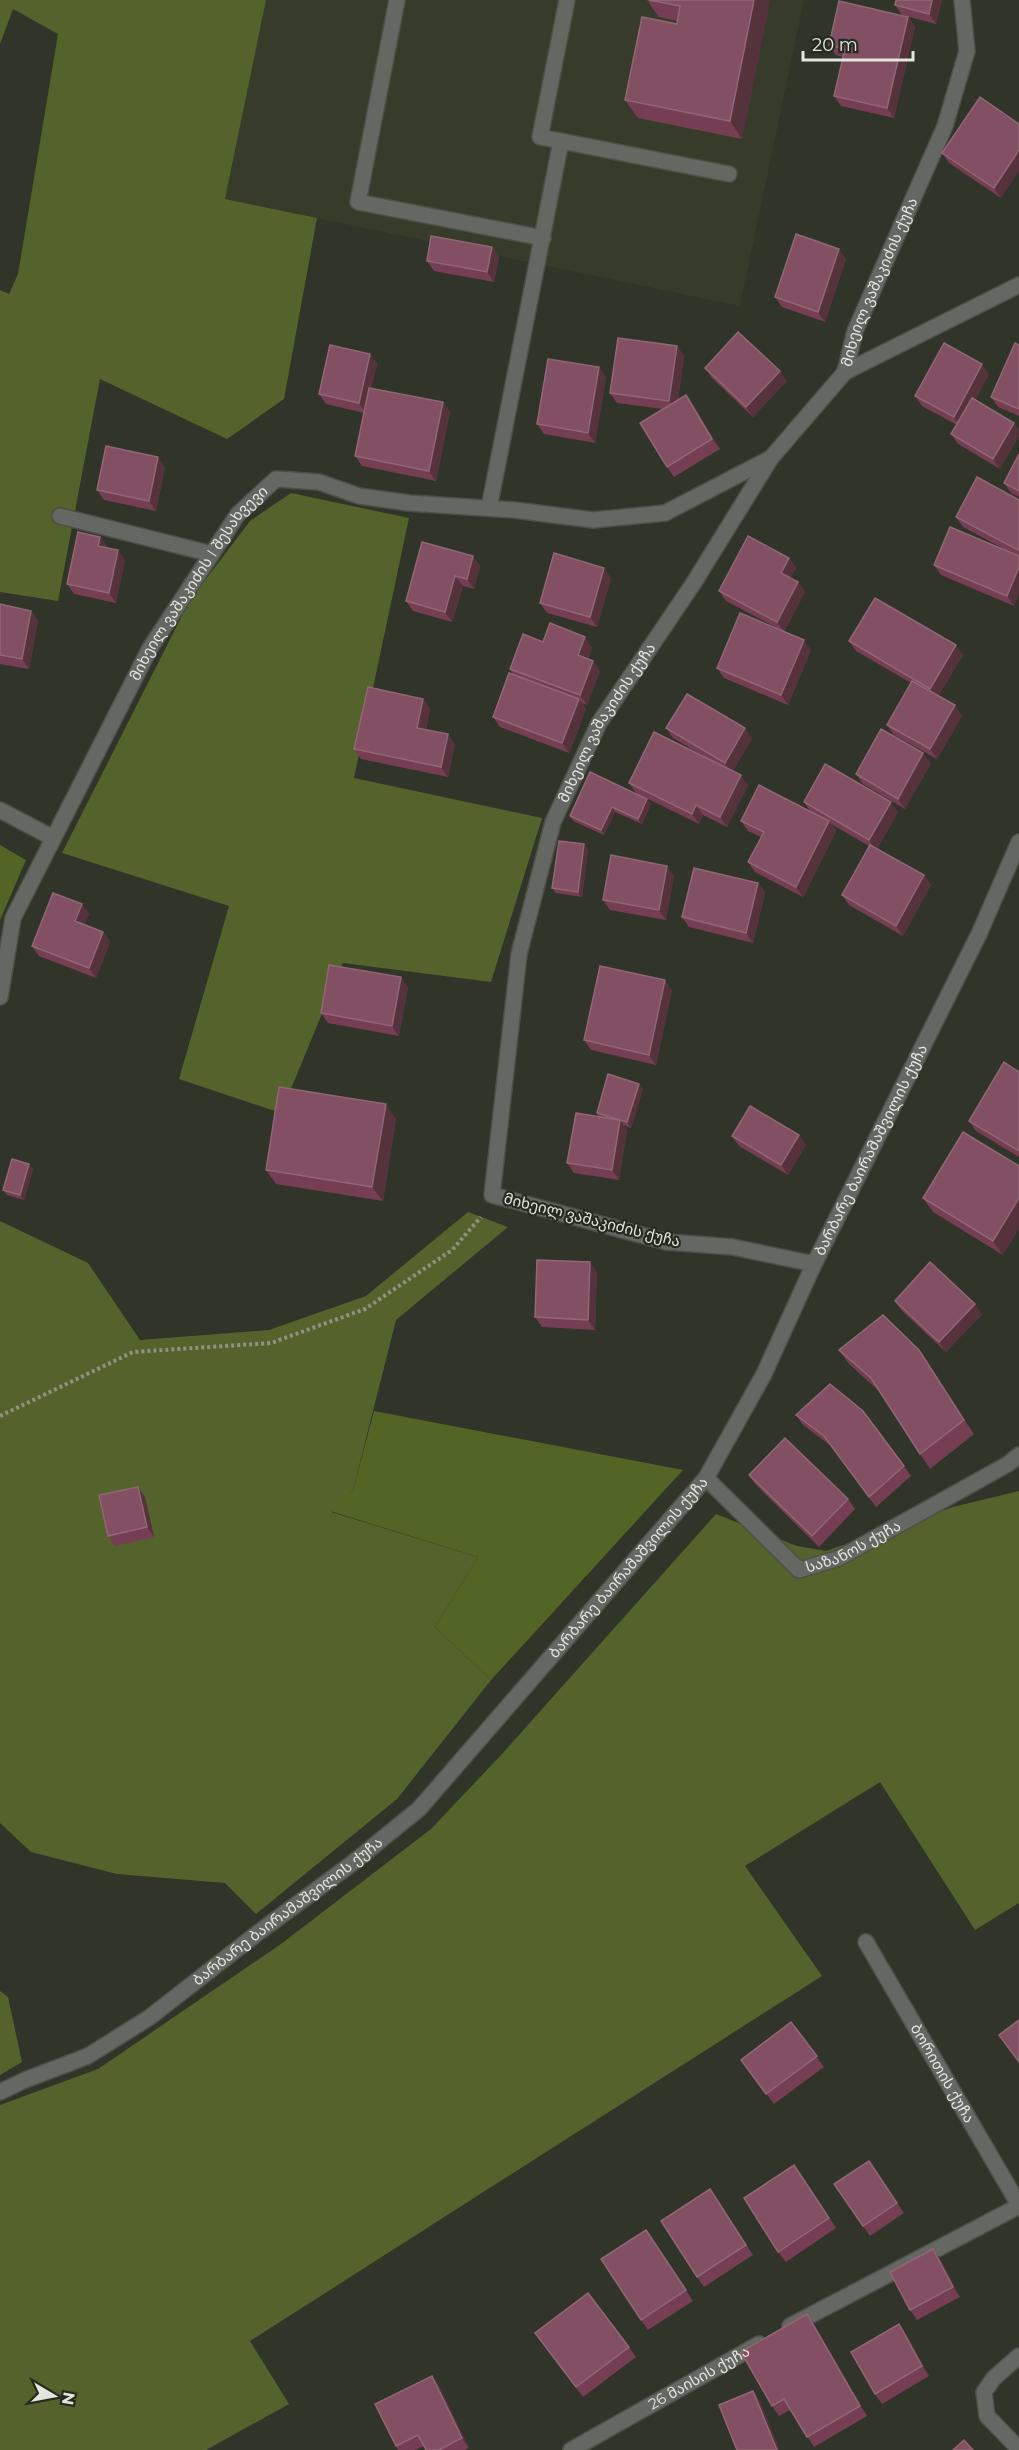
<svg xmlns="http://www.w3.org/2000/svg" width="1019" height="2450" font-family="Montserrat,'Noto Sans Georgian',sans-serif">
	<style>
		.built { fill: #373c2a }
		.green { fill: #54632b }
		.forest { fill: #536525 }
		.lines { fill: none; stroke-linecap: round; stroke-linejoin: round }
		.minor-casing { stroke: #4d5046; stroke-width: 18 }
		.path { stroke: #8d9188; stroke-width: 4; stroke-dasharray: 3 3; stroke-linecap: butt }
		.minor { stroke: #656862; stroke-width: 15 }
		.wall { fill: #763e52 }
		.shaded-wall { fill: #55323c }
		.building { fill: #825062; stroke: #916775; stroke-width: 1.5 }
		.labels { text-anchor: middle; stroke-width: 4.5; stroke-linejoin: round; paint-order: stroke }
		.street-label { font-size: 15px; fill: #e3e6de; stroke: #272a1f }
	</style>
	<rect width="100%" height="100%" fill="#303429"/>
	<path class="built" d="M266 0H804L740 306 225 199Z"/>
	<g class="green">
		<path d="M0 0H266L225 199 317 218 284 399 227 439 100 379 58 601 0 592V290L9 294 18 274 58 34 13 9 0 44Z"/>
		<path d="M291 493 409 518 354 778 542 818 491 982 343 963 281 1113 179 1079 229 906 62 853 190 600 250 521Z"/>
		<path d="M468 1212 508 1227 396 1320 353 1490 331 1512 478 1557 435 1627 491 1680 397 1799 256 1914 225 1883 117 1874 31 1852 0 1823V1221L88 1263 140 1340 269 1330 366 1296Z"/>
		<path d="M1019 1491V1903L975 1930 880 1782 745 1866 822 1976 250 2341 289 2404 206 2450H0V2105L98 2069 281 1944 431 1829 502 1754 716 1514 797 1546 826 1551 953 1507Z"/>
		<path d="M0 1991 8 1997 22 2062 0 2075Z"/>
	</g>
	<g class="forest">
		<path d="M0 845 26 860 0 920Z"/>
		<path d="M374 1411 683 1470 491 1680 435 1627 478 1557 330 1511 353 1490Z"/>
	</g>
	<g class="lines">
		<defs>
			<g id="minor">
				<path d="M397 0 358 202 543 238"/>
				<path d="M561 141 729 174"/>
				<path d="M845 372 1019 285"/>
				<path d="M489 508 561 141 540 137 567 0"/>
				<path d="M60 516 212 554"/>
				<path d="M0 810 53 838"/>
				<path id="s1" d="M0 997 13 918 150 648 238 514 276 479 319 482 359 496 409 503 514 510 593 520 665 513 771 458"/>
				<path id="s2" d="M814 1264 733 1247 667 1242 492 1195 519 954 553 822 599 723 693 584 771 458 845 372 855 331 945 126 967 51 962 0"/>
				<path id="s3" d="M706 1478 799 1570 839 1558 1008 1464 1019 1455"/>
				<path id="s4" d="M866 1942 1019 2205"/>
				<path id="s5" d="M0 2092 25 2080 88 2056 150 2017 259 1932 350 1865 419 1809 706 1478 764 1374 814 1264 979 934 1019 842"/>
				<path d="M790 2326 1019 2206"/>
				<path d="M1019 2356 994 2378 984 2392 987 2416 1019 2449"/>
				<path id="s6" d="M571 2450 759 2344"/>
			</g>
		</defs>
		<use href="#minor" class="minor-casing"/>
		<path class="path" d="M0 1416 133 1352 271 1343 365 1309 452 1250 481 1217"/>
		<use href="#minor" class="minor"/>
	</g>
	<g class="wall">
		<path d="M647 0H770L742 139 638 118 625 100 677 24V21L659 17Z"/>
		<path d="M896 0H942L936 24 902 15 895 5Z"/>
		<path d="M908 17 915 27 894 118 841 106 834 96 843 57 836 55 829 45Z"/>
		<path d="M1019 124 1001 198 949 163 942 153Z"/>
		<path d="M492 247 499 257 494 282 434 271 427 261Z"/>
		<path d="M846 259 825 322 782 307 775 297Z"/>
		<path d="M1019 345V416L998 407 991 397Z"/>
		<path d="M677 346 684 356 678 400 693 405 720 449 674 477 667 467 663 409 617 403 610 393Z"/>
		<path d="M370 354 377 364 371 388 443 402 450 412 436 481 362 466 355 456 364 413 326 404 319 394Z"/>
		<path d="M705 368 787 381 753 417 712 378Z"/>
		<path d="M989 374 975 400 1014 423 1019 430V436L1000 469 958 444 951 434 957 425 922 406 915 396Z"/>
		<path d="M606 377 595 443 544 434 537 424Z"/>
		<path d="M1019 454V497L1011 493 1004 483Z"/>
		<path d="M165 467 156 511 104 500 97 490Z"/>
		<path d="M1019 500V594L1014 606 941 575 934 565 1008 551 963 527 956 517Z"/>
		<path d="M100 537 107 547 125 560 116 603 74 594 67 584Z"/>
		<path d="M473 556 480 566 474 589 463 586 452 622 413 611 406 601Z"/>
		<path d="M789 558 796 568 790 578 798 582 805 592 784 632 811 650 788 705 724 678 717 668 783 631 726 601 719 591Z"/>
		<path d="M611 578 597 627 547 613 540 603Z"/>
		<path d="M0 604 31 611 38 621 29 669 0 664Z"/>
		<path d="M849 641 963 655 938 696 962 716 937 759 894 735 887 725 911 683 856 651Z"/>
		<path d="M543 642 592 647 588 659 593 661 600 671 587 705 582 703 586 709 569 753 500 727 493 717 513 675 510 669Z"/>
		<path d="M423 699 430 709 426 730 455 744 448 777 361 759 354 749Z"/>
		<path d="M666 728 752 738 733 771 748 785 727 827 703 815 699 824 636 793 629 783 707 758 673 738Z"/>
		<path d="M931 763 905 809 863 784 856 774Z"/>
		<path d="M590 772 651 804 642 824 615 812 604 835 573 821 570 816Z"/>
		<path d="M804 802 898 812 877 849 924 875 931 885 903 936 849 905 842 895 869 846 831 824 836 831 803 897 755 872 748 862 761 837 748 831 741 821 810 811Z"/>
		<path d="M588 849 582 897 556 893 552 888Z"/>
		<path d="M674 876 666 920 610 910 603 900Z"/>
		<path d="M758 883 765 893 753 943 689 927 682 917Z"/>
		<path d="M82 904 89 914 84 925 103 932 110 942 96 978 39 956 32 946Z"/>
		<path d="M408 987 399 1036 328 1023 321 1013Z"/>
		<path d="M672 990 656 1065 591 1050 584 1040Z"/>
		<path d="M1019 1072V1157L976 1131 969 1121Z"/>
		<path d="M643 1089 631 1128 623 1125 627 1130 619 1180 574 1173 567 1163 599 1117 597 1113Z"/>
		<path d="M396 1119 383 1201 276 1184 266 1170Z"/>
		<path d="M963 1132 1003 1255 933 1212 923 1198Z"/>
		<path d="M732 1136 806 1145 788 1175 739 1146Z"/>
		<path d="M29 1164 33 1169 24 1200 7 1195 3 1190Z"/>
		<path d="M597 1272 595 1330 542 1327 535 1317Z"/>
		<path d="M895 1301 982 1314 946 1352 902 1311Z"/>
		<path d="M839 1350H919L974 1434 930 1469 879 1391 849 1364Z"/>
		<path d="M796 1415 904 1466 911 1476 876 1507 831 1446 803 1425Z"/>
		<path d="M749 1475 848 1499 855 1509 819 1547 756 1485Z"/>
		<path d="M145 1497 154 1537 115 1546 108 1536Z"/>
		<path d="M791 2022 824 2067 774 2104 741 2060Z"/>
		<path d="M869 2161 904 2213 870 2236 834 2184Z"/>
		<path d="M801 2175 836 2228 786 2262 778 2252Z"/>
		<path d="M710 2189 753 2255 704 2287 697 2277Z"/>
		<path d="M646 2230 693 2301 648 2330 641 2320Z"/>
		<path d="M933 2249 940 2259 960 2297 917 2320 910 2310Z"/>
		<path d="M814 2324 867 2416 814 2447 790 2410 779 2416 772 2406Z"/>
		<path d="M899 2324 906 2334 929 2376 882 2404 875 2394Z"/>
		<path d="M542 2343 629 2347 636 2357 583 2397Z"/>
		<path d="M432 2376 439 2386 469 2448 465 2450H426L424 2446 415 2450H398L396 2446Z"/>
	</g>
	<g class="shaded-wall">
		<path d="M754 0H770L742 139 730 121Z"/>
		<path d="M932 0H942L936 24 929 14Z"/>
		<path d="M908 17 915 27 894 118 887 108Z"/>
		<path d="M1019 150V171L1001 198 994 188Z"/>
		<path d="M492 247 499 257 494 282 487 272Z"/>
		<path d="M839 249 846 259 825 322 818 312Z"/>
		<path d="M677 346 684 356 676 411 669 401Z"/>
		<path d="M370 354 377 364 366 413 359 403Z"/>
		<path d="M982 364 989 374 961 427 954 417Z"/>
		<path d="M599 367 606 377 595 443 588 433Z"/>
		<path d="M780 371 787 381 753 417 746 407Z"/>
		<path d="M686 395 693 405 720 449 712 439Z"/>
		<path d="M443 402 450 412 436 481 429 471Z"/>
		<path d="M1014 423 1019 430V436L1000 469 993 459Z"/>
		<path d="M158 457 165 467 156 511 149 501Z"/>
		<path d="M100 537 107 547 105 556 98 546Z"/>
		<path d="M118 550 125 560 116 603 109 593Z"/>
		<path d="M473 556 480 566 474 589 467 579Z"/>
		<path d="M789 558 796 568 788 583 781 573Z"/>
		<path d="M1019 567V594L1014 606 1007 596Z"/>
		<path d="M604 568 611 578 597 627 590 617Z"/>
		<path d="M455 576 463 586 452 622 445 612Z"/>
		<path d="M798 582 805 592 784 632 777 622Z"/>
		<path d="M31 611 38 621 29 669 22 659Z"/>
		<path d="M585 637 592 647 585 665 578 655Z"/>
		<path d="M804 640 811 650 788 705 781 695Z"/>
		<path d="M956 645 963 655 937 699 930 689Z"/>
		<path d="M593 661 600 671 587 705 580 695Z"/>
		<path d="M423 699 430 709 424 738 417 728Z"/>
		<path d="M579 699 586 709 569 753 562 743Z"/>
		<path d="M955 705 962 716 937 759 930 749Z"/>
		<path d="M745 728 752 738 732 773 725 763Z"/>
		<path d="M448 734 455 744 448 777 441 767Z"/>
		<path d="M923 753 931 763 905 809 898 799Z"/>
		<path d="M741 775 748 785 727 827 720 817Z"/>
		<path d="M647 799 651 804 642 824 638 819Z"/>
		<path d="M891 802 898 812 876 850 869 840Z"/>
		<path d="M696 805 703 815 699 824 692 814Z"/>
		<path d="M612 807 615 812 604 835 601 830Z"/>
		<path d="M829 821 836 831 803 897 796 887Z"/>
		<path d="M584 844 588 849 582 897 578 892Z"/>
		<path d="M667 866 674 876 666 920 659 910Z"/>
		<path d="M924 875 931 885 903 936 896 926Z"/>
		<path d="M758 883 765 893 753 943 746 933Z"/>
		<path d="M82 904 89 914 82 931 75 921Z"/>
		<path d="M103 932 110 942 96 978 89 968Z"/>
		<path d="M401 977 408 987 399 1036 392 1026Z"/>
		<path d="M665 980 672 990 656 1065 649 1055Z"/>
		<path d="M639 1084 643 1089 631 1128 627 1122Z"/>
		<path d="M386 1104 396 1119 383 1201 372 1187Z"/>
		<path d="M620 1120 627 1130 619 1180 612 1170Z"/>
		<path d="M799 1135 806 1145 788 1175 781 1165Z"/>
		<path d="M29 1164 33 1169 24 1200 20 1195Z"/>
		<path d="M1019 1198V1229L1003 1255 993 1241Z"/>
		<path d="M590 1262 597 1272 595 1330 588 1320Z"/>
		<path d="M975 1304 982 1314 946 1352 939 1342Z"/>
		<path d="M919 1350 929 1365 974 1434 964 1420Z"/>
		<path d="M138 1487 145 1497 154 1537 147 1527Z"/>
		<path d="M933 2249 940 2259 960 2297 953 2287Z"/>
		<path d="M807 2314 814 2324 867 2416 860 2406Z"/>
		<path d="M899 2324 906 2334 929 2376 922 2366Z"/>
		<path d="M432 2376 439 2386 469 2448 462 2438Z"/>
		<path d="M753 2391 760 2401 780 2450H777Z"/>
	</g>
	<g class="building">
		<path d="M649 0H754L730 121 625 100 642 17 677 24 680 6Z"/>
		<path d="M896 0H932L929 14 895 5Z"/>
		<path d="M839 1 908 17 887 108 834 96 845 49 829 45Z"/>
		<path d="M980 97 1019 124V150L994 188 942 153Z"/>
		<path d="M796 234 839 249 818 312 775 297Z"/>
		<path d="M431 236 492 247 487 272 427 261Z"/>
		<path d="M738 332 780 371 746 407 705 368Z"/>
		<path d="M618 338 677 346 669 401 610 393Z"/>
		<path d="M944 343 982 364 954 417 915 396Z"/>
		<path d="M1015 343 1019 345V409L991 397Z"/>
		<path d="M330 345 370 354 359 403 319 394Z"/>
		<path d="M548 359 599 367 588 433 537 424Z"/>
		<path d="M369 388 443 402 429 471 355 456Z"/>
		<path d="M686 395 712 439 667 467 640 423Z"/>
		<path d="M972 398 1014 423 993 459 951 434Z"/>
		<path d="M106 446 158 457 149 501 97 490Z"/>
		<path d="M1019 454V491L1004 483Z"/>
		<path d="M977 477 1019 500V548L1018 550 956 517Z"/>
		<path d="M950 527 1019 556V567L1007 596 934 565Z"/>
		<path d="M78 532 100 537 98 546 118 550 109 593 67 584Z"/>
		<path d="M748 536 789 558 781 573 798 582 777 622 719 591Z"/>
		<path d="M422 542 473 556 467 579 455 576 445 612 406 601Z"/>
		<path d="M554 553 604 568 590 617 540 603Z"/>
		<path d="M875 598 956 645 930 689 849 641Z"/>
		<path d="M0 604 31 611 22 659 0 655Z"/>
		<path d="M740 613 804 640 781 695 717 668Z"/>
		<path d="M550 623 585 637 578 655 593 661 580 695 510 669 523 634 543 642Z"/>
		<path d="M509 673 579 699 562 743 493 717Z"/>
		<path d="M912 681 955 705 930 749 887 725Z"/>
		<path d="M368 687 423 699 417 728 448 734 441 767 354 749Z"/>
		<path d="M687 694 745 728 725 763 666 728Z"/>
		<path d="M881 729 923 753 898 799 856 774Z"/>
		<path d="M654 732 741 775 720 817 696 805 692 814 629 783Z"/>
		<path d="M825 764 891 802 869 840 804 802Z"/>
		<path d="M590 772 647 799 638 819 612 807 601 830 570 816Z"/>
		<path d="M759 785 829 821 796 887 748 862 764 832 741 821Z"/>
		<path d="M559 841 584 844 578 892 552 888Z"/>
		<path d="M870 845 924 875 896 926 842 895Z"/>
		<path d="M611 855 667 866 659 910 603 900Z"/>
		<path d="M694 868 758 883 746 933 682 917Z"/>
		<path d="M53 893 82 904 75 921 103 932 89 968 32 946Z"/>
		<path d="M329 965 401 977 392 1026 321 1013Z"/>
		<path d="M600 966 665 980 649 1055 584 1040Z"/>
		<path d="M1004 1062 1019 1072V1151L969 1121Z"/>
		<path d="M608 1074 639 1084 627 1122 597 1113Z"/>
		<path d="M279 1087 386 1104 372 1187 266 1170Z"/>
		<path d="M750 1106 799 1135 781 1165 732 1136Z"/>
		<path d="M576 1113 620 1120 612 1170 567 1163Z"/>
		<path d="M963 1132 1019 1166V1198L993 1241 923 1198Z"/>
		<path d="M12 1159 29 1164 20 1195 3 1190Z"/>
		<path d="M537 1260 590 1262 588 1320 535 1317Z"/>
		<path d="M930 1262 975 1304 939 1342 895 1301Z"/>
		<path d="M883 1315 919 1350 964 1420 920 1454 871 1378 839 1350Z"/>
		<path d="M830 1384 863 1411 904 1466 869 1497 824 1436 796 1415Z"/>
		<path d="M785 1438 848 1499 812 1536 749 1475Z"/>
		<path d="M138 1487 147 1527 108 1536 99 1495Z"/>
		<path d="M1019 2020V2062L999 2035Z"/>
		<path d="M791 2022 817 2056 766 2094 741 2060Z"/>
		<path d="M869 2161 897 2203 863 2226 834 2184Z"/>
		<path d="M794 2165 829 2218 778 2252 744 2198Z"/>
		<path d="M710 2189 746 2245 697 2277 661 2221Z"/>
		<path d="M646 2230 686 2290 641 2320 601 2259Z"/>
		<path d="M933 2249 953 2287 910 2310 890 2272Z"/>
		<path d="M588 2293 629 2347 576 2387 535 2333Z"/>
		<path d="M807 2314 860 2406 807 2437 784 2399 772 2406 741 2352Z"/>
		<path d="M899 2324 922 2366 875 2394 851 2352Z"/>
		<path d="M432 2376 462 2438 439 2450H426L418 2435 396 2446 375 2404Z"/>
		<path d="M753 2391 777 2450H737L719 2405Z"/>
		<path d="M964 2440 973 2450H953Z"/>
	</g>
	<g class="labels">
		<g class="street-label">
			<text dy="5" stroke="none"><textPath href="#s2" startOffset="1344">მიხეილ ვაშაკიძის ქუჩა</textPath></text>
			<text dy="5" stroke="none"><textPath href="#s1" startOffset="464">მიხეილ ვაშაკიძის I შესახვევი</textPath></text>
			<text dy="5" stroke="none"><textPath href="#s2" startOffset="822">მიხეილ ვაშაკიძის ქუჩა</textPath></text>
			<text dy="5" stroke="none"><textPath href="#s5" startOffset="1314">ბარბარე ბაირამაშვილის ქუჩა</textPath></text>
			<text transform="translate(592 1220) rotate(14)" y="5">მიხეილ ვაშაკიძის ქუჩა</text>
			<text dy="5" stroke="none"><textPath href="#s3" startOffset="190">საზანოს ქუჩა</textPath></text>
			<text dy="5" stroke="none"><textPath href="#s5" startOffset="828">ბარბარე ბაირამაშვილის ქუჩა</textPath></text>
			<text dy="5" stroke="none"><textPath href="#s5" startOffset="342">ბარბარე ბაირამაშვილის ქუჩა</textPath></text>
			<text dy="5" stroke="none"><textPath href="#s4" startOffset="152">ბორითის ქუჩა</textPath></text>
			<text dy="5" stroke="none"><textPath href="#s6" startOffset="147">26 მაისის ქუჩა</textPath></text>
		</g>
	</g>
	<g transform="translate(54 2396) rotate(100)" stroke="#272a1f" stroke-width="4.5" paint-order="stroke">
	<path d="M0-4.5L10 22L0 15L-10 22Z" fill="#e3e6de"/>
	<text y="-9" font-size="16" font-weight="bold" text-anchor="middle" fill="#e3e6de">N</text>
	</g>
	<path d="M803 51v9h110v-9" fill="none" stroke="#e3e6de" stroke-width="3"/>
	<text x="812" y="51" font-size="18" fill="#e3e6de" stroke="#272a1f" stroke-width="4.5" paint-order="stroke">20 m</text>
</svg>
